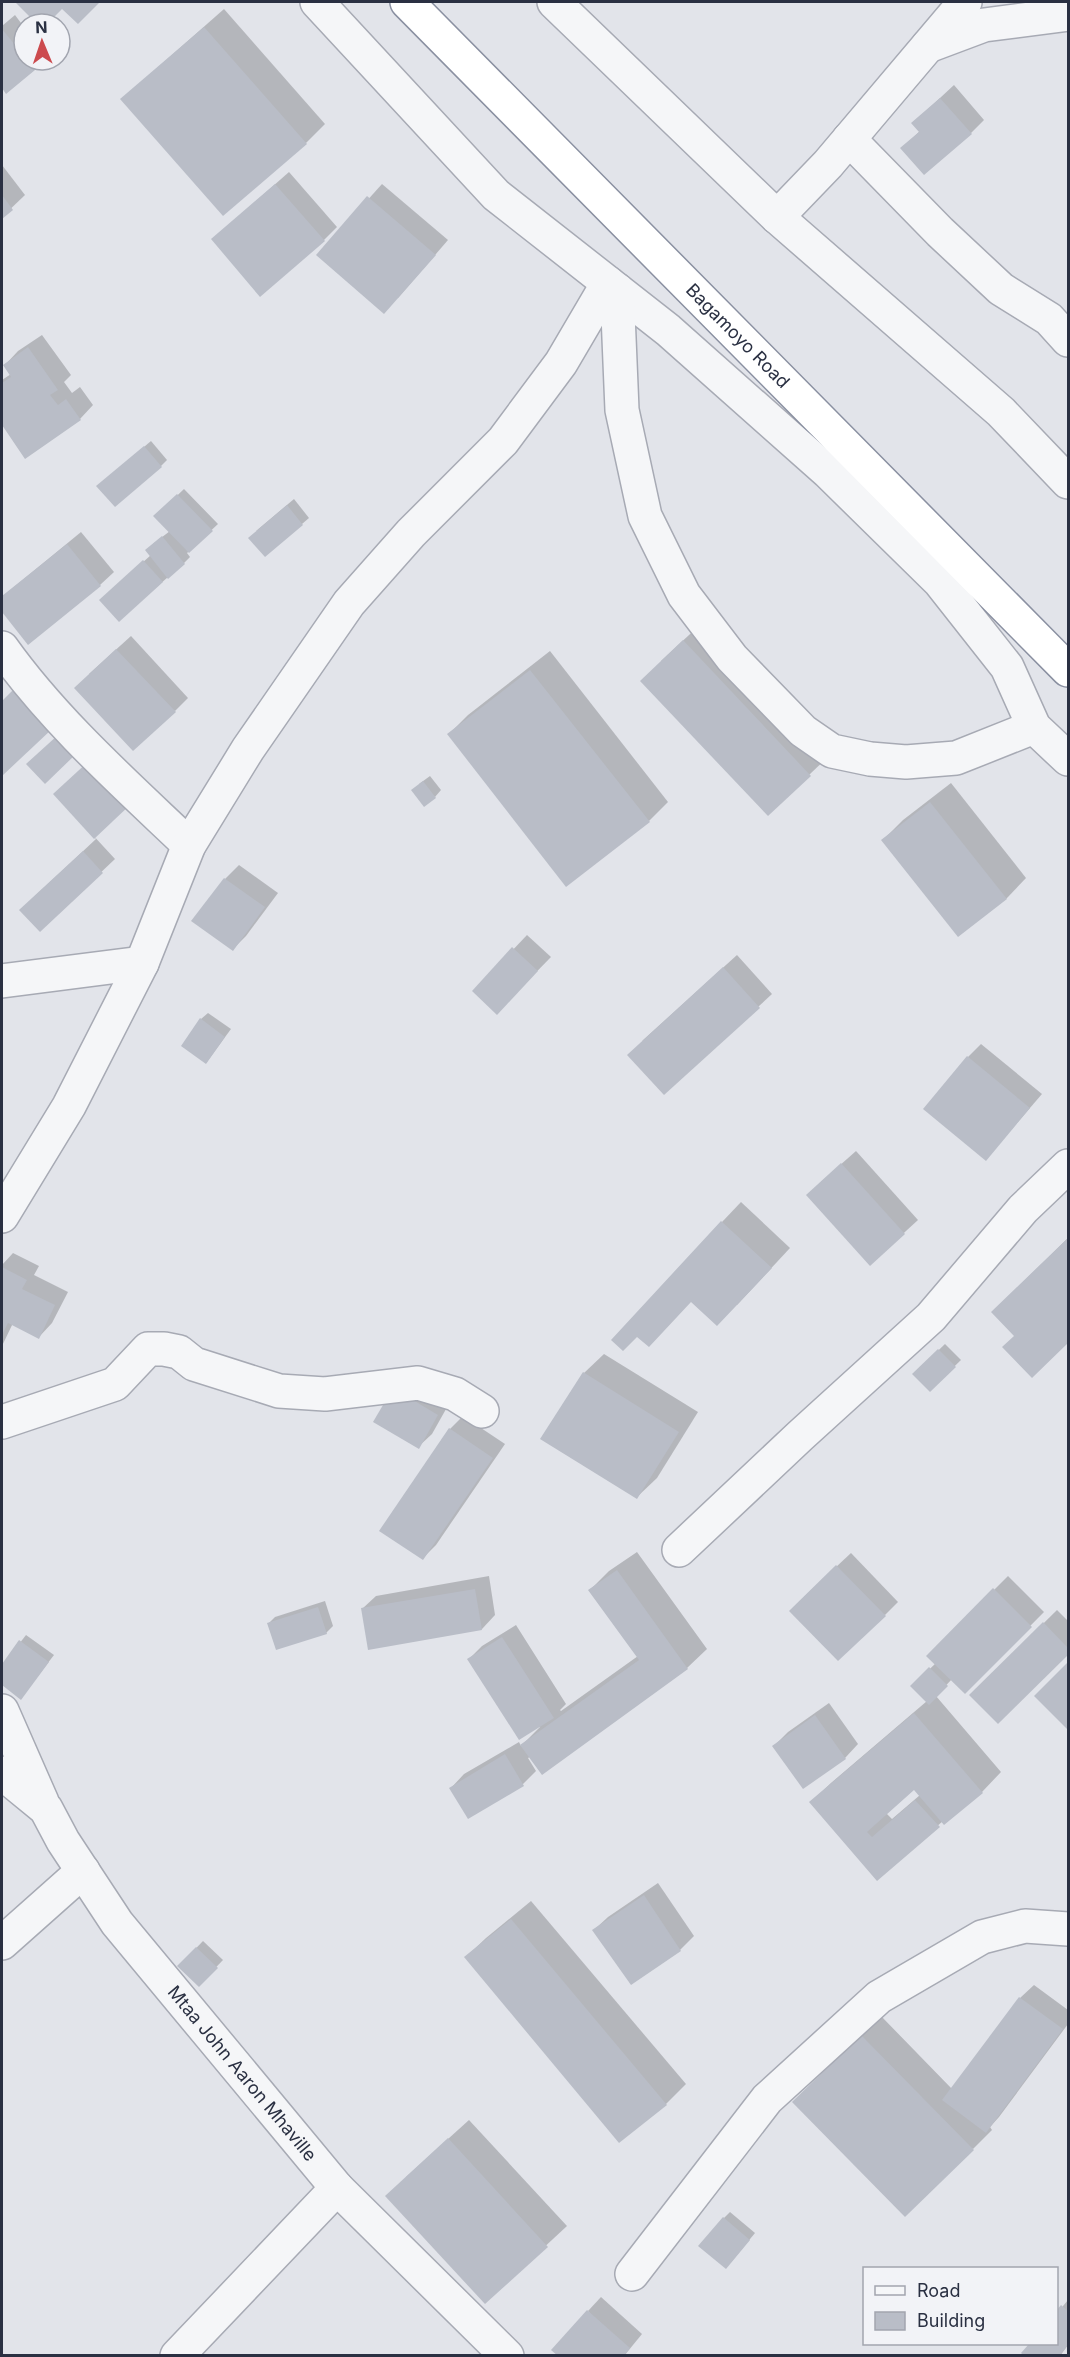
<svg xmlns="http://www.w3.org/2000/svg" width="1070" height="2357" font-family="Inter,sans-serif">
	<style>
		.shadow { fill: #0003; fill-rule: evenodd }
		.building { fill: #b9bdc7 }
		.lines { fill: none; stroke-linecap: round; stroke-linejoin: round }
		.minor-casing { stroke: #a7aab4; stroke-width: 36 }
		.highway-casing { stroke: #8a90a1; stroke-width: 36 }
		.minor { stroke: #f5f6f8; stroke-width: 33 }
		.highway { stroke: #fff; stroke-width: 33 }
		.labels { text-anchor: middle; stroke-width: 4.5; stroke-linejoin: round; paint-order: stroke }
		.street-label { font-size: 18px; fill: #2a3042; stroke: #f2f3f7 }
	</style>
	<rect width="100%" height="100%" fill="#e2e4ea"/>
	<g class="shadow">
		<path d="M20 2H99L78 22 62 7 45 24H40L18 3Z"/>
		<path d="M224 9 325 124 306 143 122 99Z"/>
		<path d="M15 15 24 27V60H43L6 92 2 86V26Z"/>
		<path d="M954 85 984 120 971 133 902 148 920 131 913 123Z"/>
		<path d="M2 165 25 195 2 217Z"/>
		<path d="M289 172 337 227 324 240 213 239Z"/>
		<path d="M382 184 448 240 398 298 318 255Z"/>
		<path d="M42 335 71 375 64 382 72 393 80 387 93 405 80 419 26 457 2 423V380L11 374 5 365 18 351Z"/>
		<path d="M151 441 167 460 161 466 105 480Z"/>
		<path d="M184 489 218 524 187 553 190 557 184 563 119 620 107 594 151 555 153 544 170 531 156 516Z"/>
		<path d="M294 499 309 518 302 524 256 531Z"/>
		<path d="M81 532 114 572 100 585 28 643 2 609V597Z"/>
		<path d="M703 622 830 755 768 814 661 661Z"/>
		<path d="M131 636 188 698 175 711 89 674Z"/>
		<path d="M550 651 668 802 649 821 449 734 468 715Z"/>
		<path d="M29 676 51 728 2 774V702Z"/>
		<path d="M430 776 441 790 435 797 419 784Z"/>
		<path d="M951 783 1026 878 1007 898 959 935 883 840 903 820Z"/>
		<path d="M55 794 115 859 40 930 34 897 96 839Z"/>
		<path d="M239 865 278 893 246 936 233 949 194 921 225 879Z"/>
		<path d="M527 935 551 957 510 999 474 991Z"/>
		<path d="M737 955 772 994 758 1007 642 1041Z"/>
		<path d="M208 1013 231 1029 206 1063 201 1019Z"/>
		<path d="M981 1044 1042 1094 986 1159 968 1057Z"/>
		<path d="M856 1151 918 1220 870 1264 821 1182Z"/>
		<path d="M741 1202 790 1248 737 1305 722 1222Z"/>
		<path d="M1068 1238V1341L1032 1376 1016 1336 1017 1288Z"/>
		<path d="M13 1253 39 1266 34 1275 68 1292 52 1323 39 1337 13 1323 2 1346V1265Z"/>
		<path d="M945 1344 961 1360 930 1390 914 1374Z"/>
		<path d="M604 1354 698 1412 657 1478 637 1497 584 1373Z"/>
		<path d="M407 1376 450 1402 432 1434 418 1447Z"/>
		<path d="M463 1416 505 1444 436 1545 423 1558 450 1429Z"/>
		<path d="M637 1552 707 1649 687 1668 528 1758 536 1771 523 1784 451 1788 464 1774 519 1742 521 1746 540 1727 469 1659 482 1646 516 1625 566 1704 560 1710 561 1711 638 1656 590 1590 609 1571Z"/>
		<path d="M851 1553 898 1602 885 1615 804 1597Z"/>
		<path d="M489 1576 495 1615 482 1629 362 1609 376 1596Z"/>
		<path d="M1008 1576 1044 1612 965 1692 952 1679 936 1696 1001 1772 982 1792 943 1821 877 1878 811 1802 831 1783 927 1701 912 1686 936 1663 928 1656ZM915 1788 920 1795 892 1819 886 1813Z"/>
		<path d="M325 1601 333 1626 326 1633 269 1623 275 1617Z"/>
		<path d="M1057 1610 1068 1621V1653L998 1722 971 1695Z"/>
		<path d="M26 1635 54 1655 21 1698 2 1684V1666Z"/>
		<path d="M1068 1664V1728L1036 1696Z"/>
		<path d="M829 1703 858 1744 845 1758 774 1746 788 1732Z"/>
		<path d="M658 1883 694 1936 680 1950 631 1983 594 1930 608 1917Z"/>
		<path d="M531 1901 686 2084 666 2104 619 2141 466 1957 486 1938Z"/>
		<path d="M203 1941 223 1960 199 1985 179 1966Z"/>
		<path d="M1034 1985 1068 2010V2024L999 2117 990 2127 992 2130 973 2149 813 2083 881 2016 952 2089 1020 1998Z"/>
		<path d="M469 2120 567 2226 485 2302 406 2177Z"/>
		<path d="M730 2212 755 2233 732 2261 724 2218Z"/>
		<path d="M601 2297 642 2334 624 2356 588 2311Z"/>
		<path d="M1068 2300V2345L1060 2356H1026L1023 2353 1031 2344H1056L1063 2306Z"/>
	</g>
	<g class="building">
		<path d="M18 2H100L78 24 62 9 47 24H37L16 3Z"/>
		<path d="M204 27 307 144 223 216 120 99Z"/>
		<path d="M2 29 24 56V60H27L35 70 6 94 2 88Z"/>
		<path d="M940 98 972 134 924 175 900 148 919 132 911 123Z"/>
		<path d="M275 184 325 241 260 297 211 239Z"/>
		<path d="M2 195 13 210 2 219Z"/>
		<path d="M367 196 436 255 384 314 316 255Z"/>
		<path d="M28 347 58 390 50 395 58 405 66 399 81 420 25 459 2 425V383L11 377 3 365Z"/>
		<path d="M144 446 162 467 115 507 96 486Z"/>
		<path d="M177 494 213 531 189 553 153 516Z"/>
		<path d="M287 505 303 525 265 557 248 538Z"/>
		<path d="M162 536 185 564 168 579 145 550Z"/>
		<path d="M67 544 101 586 28 645 2 612V596Z"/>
		<path d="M143 560 163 582 119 622 99 600Z"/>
		<path d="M683 640 811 776 768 816 640 681Z"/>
		<path d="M116 649 176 712 133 751 74 688Z"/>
		<path d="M530 670 650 822 566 887 447 734Z"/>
		<path d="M15 688 52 729 2 776V701Z"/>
		<path d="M58 735 76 754 45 784 26 764Z"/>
		<path d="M90 760 131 804 94 839 53 794Z"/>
		<path d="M423 781 436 798 424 807 411 790Z"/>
		<path d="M930 802 1007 899 958 937 881 840Z"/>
		<path d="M83 851 103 873 40 932 19 910Z"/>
		<path d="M224 878 265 907 233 951 191 921Z"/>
		<path d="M512 947 538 971 497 1015 472 991Z"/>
		<path d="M723 967 760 1008 664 1095 627 1055Z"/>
		<path d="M200 1018 225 1037 206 1064 181 1046Z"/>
		<path d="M967 1056 1030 1108 986 1161 923 1109Z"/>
		<path d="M841 1163 905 1234 870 1266 806 1195Z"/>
		<path d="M721 1221 772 1268 717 1326 691 1302 649 1347 637 1337 623 1351 611 1340Z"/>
		<path d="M1068 1238V1343L1032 1378 1002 1347 1014 1336 991 1312Z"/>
		<path d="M2 1267 27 1280 22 1289 55 1305 39 1339 8 1323 2 1335Z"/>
		<path d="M938 1349 956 1367 930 1392 912 1374Z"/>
		<path d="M583 1372 679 1432 637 1499 540 1439Z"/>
		<path d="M393 1388 438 1415 419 1449 373 1422Z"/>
		<path d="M449 1428 493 1458 423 1560 379 1531Z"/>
		<path d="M836 1565 886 1616 838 1661 789 1611Z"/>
		<path d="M617 1570 688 1669 542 1775 520 1745 639 1660 588 1590Z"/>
		<path d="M993 1588 1032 1627 965 1694 926 1656Z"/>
		<path d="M475 1589 482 1630 368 1650 361 1608Z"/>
		<path d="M318 1607 327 1634 276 1650 267 1623Z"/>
		<path d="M1043 1622 1068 1648V1655L998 1724 969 1695Z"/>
		<path d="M502 1637 554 1718 519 1740 467 1659Z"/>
		<path d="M19 1640 49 1662 21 1700 2 1685V1664Z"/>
		<path d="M1068 1662V1730L1034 1696Z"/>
		<path d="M929 1667 948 1686 929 1705 910 1686Z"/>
		<path d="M914 1713 983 1793 944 1825 914 1790 867 1832 872 1837 915 1800 940 1827 877 1881 809 1802Z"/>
		<path d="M815 1715 846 1759 803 1789 772 1746Z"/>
		<path d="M505 1754 524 1786 468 1819 449 1788Z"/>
		<path d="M644 1895 681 1951 631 1985 592 1930Z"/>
		<path d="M511 1919 667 2105 619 2143 464 1957Z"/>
		<path d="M196 1947 218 1968 199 1987 177 1966Z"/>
		<path d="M1019 1997 1063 2029 986 2133 942 2100Z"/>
		<path d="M861 2035 974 2150 905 2217 792 2102Z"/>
		<path d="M448 2138 548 2247 485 2304 385 2196Z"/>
		<path d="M723 2217 750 2240 726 2269 698 2246Z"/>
		<path d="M1061 2305 1068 2311V2345L1059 2356H1024L1021 2353 1029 2344H1056V2311Z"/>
		<path d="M587 2310 630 2348 624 2356H558L551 2350Z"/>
	</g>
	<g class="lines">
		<defs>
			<g id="minor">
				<path d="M317 2 496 195 668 330 828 472 940 582 1007 667 1034 727 1068 759"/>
				<path d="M554 2 777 217 1001 412 1068 482"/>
				<path d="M928 46 984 25 1068 14"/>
				<path d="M849 139 940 232 1001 289 1049 319 1068 340"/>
				<path d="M777 217 828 164 965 2"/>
				<path d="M617 290 622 410 645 516 684 595 732 658 803 731 832 751 870 759 906 762 956 758 1034 727"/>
				<path d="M2 648C54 721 124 783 189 845"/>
				<path d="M2 981 142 963"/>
				<path d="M2 1216 69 1106 142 963 189 845 248 749 349 603 411 533 503 441 561 363 608 283"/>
				<path d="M2 1422 115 1384 148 1349H164L179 1352 194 1364 279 1391 325 1394 418 1383 455 1394 482 1411"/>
				<path d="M679 1550 800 1436 931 1317 1023 1209 1068 1166"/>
				<path d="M2 1711 42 1802"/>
				<path id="s1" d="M2 1773 46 1809 63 1841 117 1923 337 2188 507 2356"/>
				<path d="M2 1943 83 1871"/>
				<path d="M632 2274 767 2099 879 1997 982 1937 1025 1926 1068 1929"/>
				<path d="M177 2356 337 2188"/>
			</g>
			<g id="highway">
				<path id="s2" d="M407 2 1068 670"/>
			</g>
		</defs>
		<use href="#minor" class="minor-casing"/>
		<use href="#highway" class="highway-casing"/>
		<use href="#minor" class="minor"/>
		<use href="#highway" class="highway"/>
	</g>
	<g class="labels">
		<g class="street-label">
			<text dy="6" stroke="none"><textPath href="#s2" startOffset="470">Bagamoyo Road</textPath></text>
			<text dy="6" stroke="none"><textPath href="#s1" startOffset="387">Mtaa John Aaron Mhaville</textPath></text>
		</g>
	</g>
	<rect width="1070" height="2357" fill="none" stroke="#2a3042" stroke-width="6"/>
	<rect x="863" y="2267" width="195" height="78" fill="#f2f3f7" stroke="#a2a5af" stroke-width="1.5"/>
	<rect x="875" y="2286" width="30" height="9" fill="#f5f6f8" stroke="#a2a5af" stroke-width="1.5"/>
	<text x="917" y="2297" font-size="18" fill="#2a3042">Road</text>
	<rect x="875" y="2312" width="30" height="18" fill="#b9bdc7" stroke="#a2a5af" stroke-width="1.5"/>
	<text x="917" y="2327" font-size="18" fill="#2a3042">Building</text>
	<g transform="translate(42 42) rotate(358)"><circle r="28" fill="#f2f3f7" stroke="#a2a5af" stroke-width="1.5"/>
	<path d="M0-4.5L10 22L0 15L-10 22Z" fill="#cc4a4e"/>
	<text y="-9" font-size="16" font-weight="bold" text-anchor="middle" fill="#2a3042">N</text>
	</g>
</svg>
